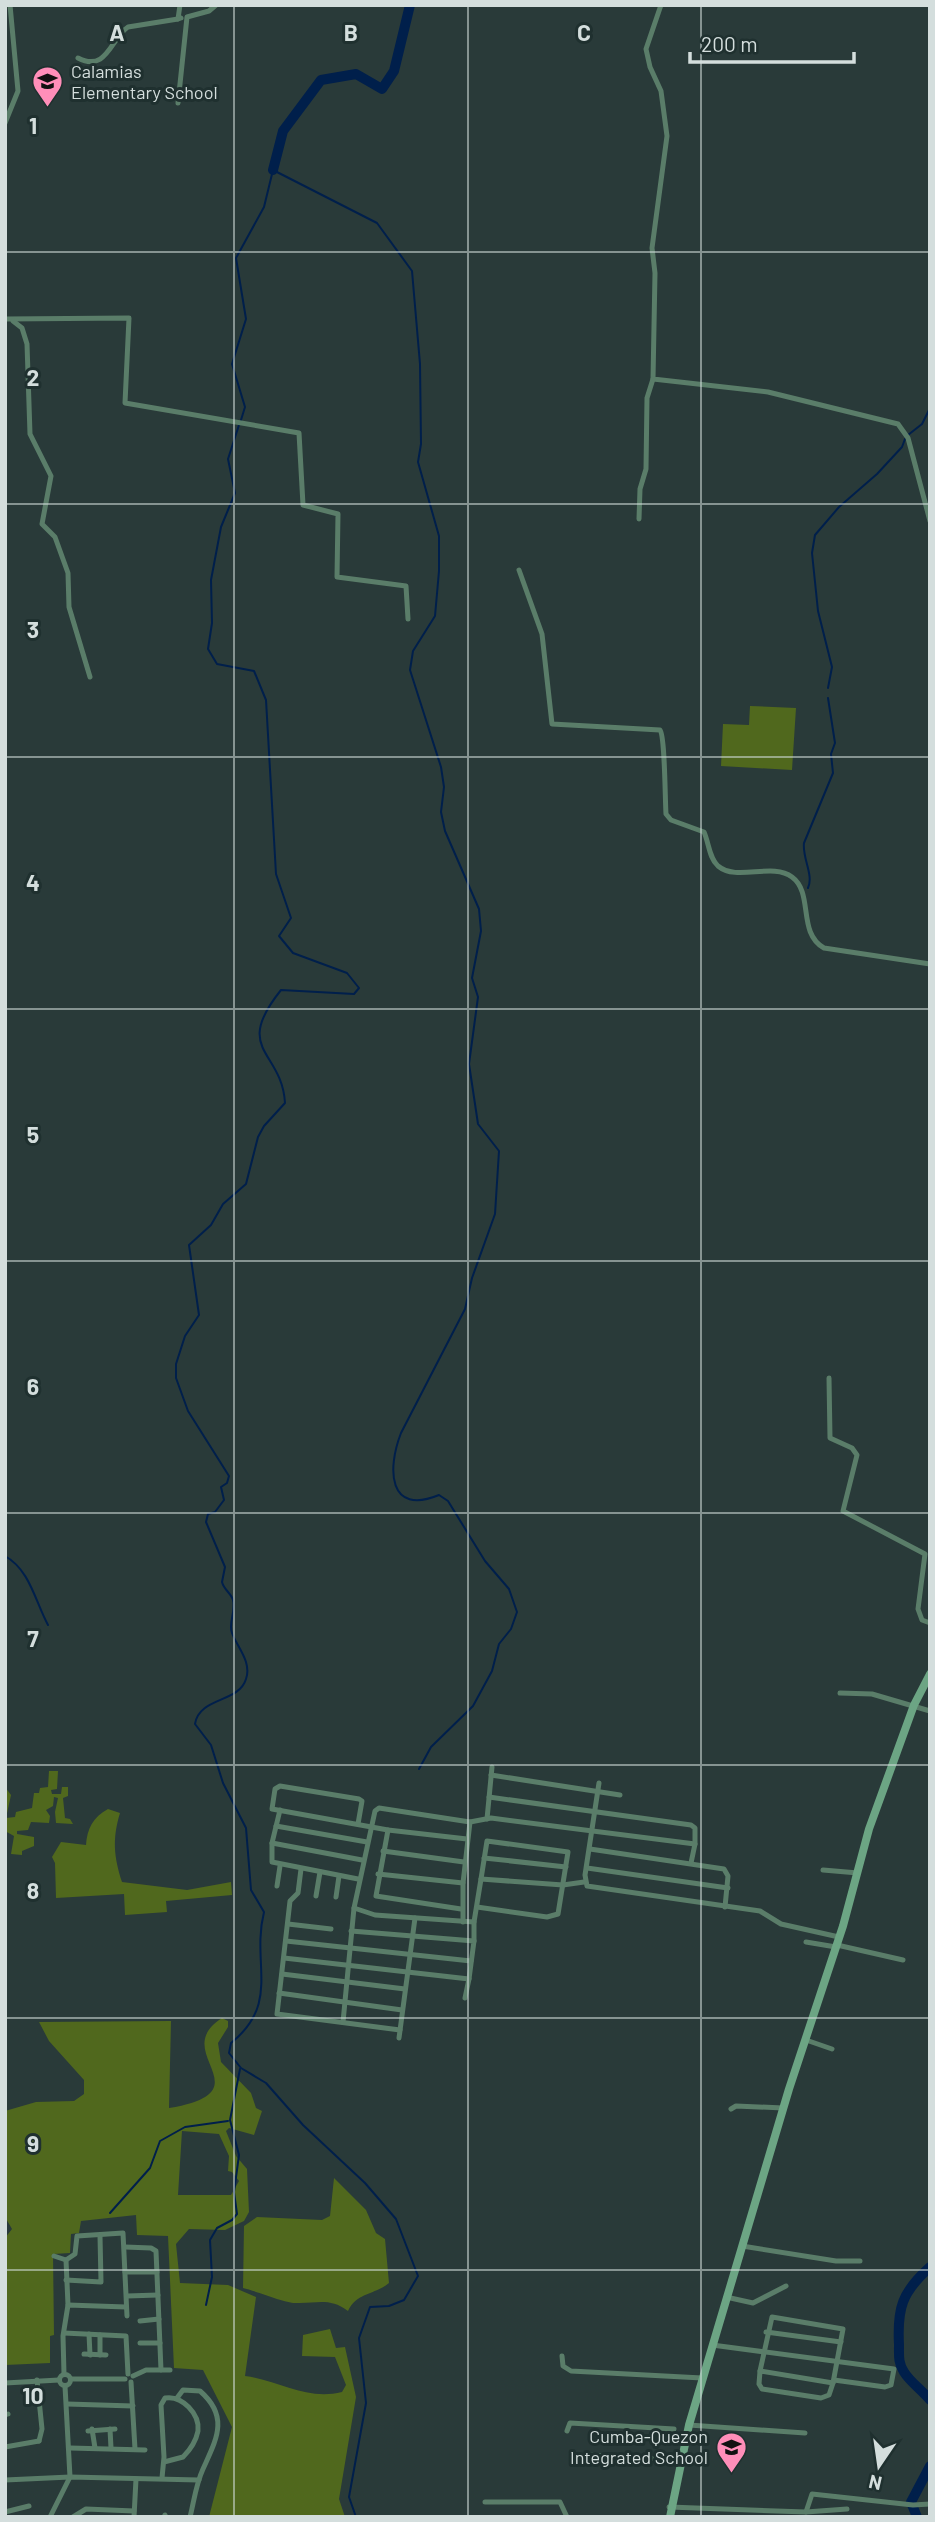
<svg xmlns="http://www.w3.org/2000/svg" width="935" height="2522" font-family="Barlow,sans-serif">
	<style>
		.green { fill: #50681d; fill-rule: evenodd }
		.lines { fill: none; stroke-linecap: round; stroke-linejoin: round }
		.stream { stroke: #001f4b; stroke-width: 2 }
		.river { stroke: #001f4b; stroke-width: 10 }
		.street { stroke: #5a7d69; stroke-width: 5 }
		.secondary { stroke: #6ca584; stroke-width: 8 }
		.grid { fill: none; stroke: #d4dedd; stroke-width: 2; stroke-opacity: 0.55 }
		.labels { text-anchor: middle; stroke-width: 6; stroke-linejoin: round; paint-order: stroke }
		.poi-label { font-size: 18px; fill: #d4dedd; stroke: #1f302f; text-anchor: start }
		.grid-label { font-size: 23px; text-anchor: middle; font-weight: bold; fill: #d4dedd; stroke: #1f302f; stroke-width: 6; stroke-linejoin: round; paint-order: stroke }
	</style>
	<rect width="100%" height="100%" fill="#293a39"/>
	<g class="green">
		<path d="M750 706 796 708 792 770 721 766 723 724 749 725Z"/>
		<path d="M49 1771H58L57 1789 51 1790 52 1794H61L62 1787H68V1796L63 1798 65 1818 70 1819 73 1824 56 1823 55 1812 58 1798 54 1797 53 1806 46 1810 50 1816 49 1823 31 1822 28 1830 17 1831V1834L34 1837V1846L22 1851V1855L11 1854 14 1836 5 1831V1787L11 1795 6 1818 15 1817 16 1812 32 1808 34 1793H39L40 1788 48 1787Z"/>
		<path d="M108 1809 120 1813C112 1839 114 1857 122 1882L187 1890 231 1882 232 1895 166 1901 167 1912 125 1915 124 1894 56 1898 55 1863 52 1857 61 1842 86 1845C87 1829 93 1817 108 1809Z"/>
		<path d="M222 2018 228 2021V2027L218 2043 221 2062 251 2093 256 2108 262 2111 254 2135 229 2128 226 2131 236 2156 247 2169 249 2212 244 2221 225 2230 189 2229 176 2244 180 2283 228 2285 256 2297 245 2376C279 2380 306 2401 342 2392L346 2385 335 2357 302 2356 303 2335 330 2329 336 2348 345 2347 356 2397 339 2499 345 2517H209L232 2427 203 2370 174 2368 168 2236 137 2235 136 2215 81 2221 79 2233 71 2234 70 2253 53 2254 54 2335 50 2336V2363L5 2365V2238L12 2229 5 2217V2111L36 2102 74 2101 84 2094V2080L49 2041 39 2022 171 2021 169 2108C268 2091 167 2053 222 2018ZM182 2131 219 2134 229 2156 228 2171 232 2172 239 2181 231 2195H178Z"/>
		<path d="M334 2178 366 2210 376 2233 385 2239 389 2283C375 2295 357 2292 348 2311 329 2297 317 2304 295 2303 285 2303 256 2291 243 2288L244 2226 257 2217 322 2220 330 2216Z"/>
	</g>
	<g class="lines">
		<g class="stream">
			<path d="M241 420 245 407 232 364 246 319 236 258 264 207 273 170 377 223 412 271 420 364 421 444 418 462 439 536V571L435 616 413 651 410 670 441 767 444 787 441 812 445 831 479 909 481 931 472 978 478 997 469 1064 478 1124 499 1151 495 1214 472 1278 465 1309 401 1433C387 1469 388 1516 439 1495L448 1501 485 1561 509 1589 517 1612 511 1629 499 1644 492 1671 473 1706 431 1747 419 1769"/>
			<path d="M239 425 228 459 235 493 221 527 211 580 212 623 208 649 217 664 254 671 266 700 276 874 291 918 279 936 293 953 347 973 359 988 354 994 281 990C232 1051 282 1050 285 1103L264 1126 258 1137 246 1184 223 1204 211 1225 189 1245 199 1315 185 1336 176 1364V1378L188 1411 229 1476 227 1483 221 1487 224 1500 215 1512 208 1514 206 1522 225 1567 222 1582C224 1590 231 1593 233 1600 236 1612 228 1623 232 1633 237 1647 252 1662 246 1679 239 1703 199 1697 195 1724L211 1745 223 1783 246 1828 251 1890 264 1912C251 1964 281 2003 231 2043L229 2053 241 2068 266 2083 303 2125 365 2183 396 2219 418 2276 404 2300 389 2306 370 2307 359 2338 366 2403 349 2497 356 2517"/>
			<path d="M908 435 922 424 930 408"/>
			<path d="M828 688 832 667 818 611 812 553 815 535 839 507 877 474 902 447 905 439"/>
			<path d="M808 888C814 875 802 858 804 843L833 773 831 754 835 743 828 698"/>
			<path d="M5 1556C30 1570 35 1601 48 1625"/>
			<path d="M110 2213 150 2168 160 2141 185 2127 228 2121"/>
			<path d="M206 2305 212 2277 210 2240 217 2228 232 2220 237 2214 234 2192 239 2155 230 2120 240 2069"/>
		</g>
		<g class="river">
			<path d="M273 170 283 131 321 80 356 74 382 89 394 71 410 5"/>
			<path d="M930 2267C902 2292 897 2308 899 2345 899 2355 898 2363 904 2372 910 2382 922 2390 930 2400"/>
			<path d="M917 2517 911 2502 930 2466"/>
		</g>
		<g class="street">
			<path d="M180 5 178 19 181 18"/>
			<path d="M661 5 646 49 650 67 661 91 667 136 652 248 655 273 653 379 768 392 898 424 908 438 930 521"/>
			<path d="M78 58C107 73 111 38 128 27L178 19"/>
			<path d="M178 103 187 17 209 11 216 5"/>
			<path d="M5 123 18 91 10 5"/>
			<path d="M5 319 129 318 125 403 299 433 303 505 338 514 337 577 406 586 408 619"/>
			<path d="M13 321 22 328 27 344 30 434 51 476 42 524 55 537 68 573 69 607 90 677"/>
			<path d="M639 519 640 489 646 469 647 398 653 379"/>
			<path d="M519 570 542 634 552 724 660 730C665 736 665 800 666 814L671 820 704 832C709 843 709 858 718 866 737 882 772 862 792 877 814 893 797 933 824 948L930 964"/>
			<path d="M829 1378 830 1438 852 1448 857 1455 843 1511 925 1554 918 1609 922 1620 930 1623"/>
			<path d="M840 1693 872 1694 930 1711"/>
			<path d="M491 1775 620 1795"/>
			<path d="M599 1783 585 1875 587 1886 760 1911 781 1924 839 1937"/>
			<path d="M489 1797 691 1825 695 1828V1844"/>
			<path d="M280 1810 272 1843V1862L358 1879"/>
			<path d="M487 1819 492 1767"/>
			<path d="M358 1824 362 1801 359 1799 280 1786 275 1789 272 1809 388 1830 467 1839"/>
			<path d="M276 1826 367 1842"/>
			<path d="M388 1830 376 1896 461 1909"/>
			<path d="M272 1843 362 1860"/>
			<path d="M590 1849 724 1869 728 1876 725 1907"/>
			<path d="M383 1851 464 1862"/>
			<path d="M484 1858 566 1867"/>
			<path d="M587 1868 728 1888"/>
			<path d="M301 1869 298 1893 290 1901 277 2014 400 2030"/>
			<path d="M823 1870 858 1873"/>
			<path d="M378 1874 463 1883"/>
			<path d="M584 1882 563 1885 481 1879 474 1922 375 1915 354 1908 375 1811 379 1808 470 1822 491 1818 695 1844 691 1863"/>
			<path d="M277 1886 280 1866"/>
			<path d="M316 1896 320 1872"/>
			<path d="M336 1897 339 1876"/>
			<path d="M477 1907 547 1917 558 1914 568 1852 487 1841 481 1879"/>
			<path d="M463 1922V1883L470 1822"/>
			<path d="M288 1924 331 1929"/>
			<path d="M286 1941 471 1961"/>
			<path d="M474 1941V1922"/>
			<path d="M806 1942 836 1947"/>
			<path d="M837 1945 903 1960"/>
			<path d="M284 1958 469 1979 474 1941 351 1931"/>
			<path d="M282 1974 405 1989"/>
			<path d="M279 1993 402 2010"/>
			<path d="M465 1998 469 1979"/>
			<path d="M343 2022 354 1908"/>
			<path d="M399 2038 415 1918"/>
			<path d="M806 2040 832 2049"/>
			<path d="M731 2109 736 2106 783 2108"/>
			<path d="M742 2246 836 2261H860"/>
			<path d="M125 2247 151 2248 156 2251 161 2370"/>
			<path d="M54 2256 66 2260"/>
			<path d="M66 2260 75 2254 77 2236 123 2233 127 2316"/>
			<path d="M66 2260 68 2305"/>
			<path d="M125 2272H157"/>
			<path d="M66 2280 101 2282 100 2236"/>
			<path d="M127 2296 158 2295"/>
			<path d="M726 2297 753 2303 786 2286"/>
			<path d="M772 2317 843 2329 833 2383 760 2371Z"/>
			<path d="M140 2321 159 2319"/>
			<path d="M766 2332 841 2342"/>
			<path d="M64 2333 126 2336 128 2374"/>
			<path d="M89 2334 90 2355"/>
			<path d="M100 2335V2355"/>
			<path d="M140 2343H160"/>
			<path d="M712 2345 894 2369 891 2385 885 2387 834 2380"/>
			<path d="M84 2354 106 2355"/>
			<path d="M562 2356 563 2366 571 2371 702 2378"/>
			<path d="M760 2371 759 2384 762 2389 821 2398 829 2395 833 2383"/>
			<path d="M64 2374 63 2336 68 2305 126 2307"/>
			<circle cx="65" cy="2380" r="5.5"/>
			<path d="M133 2376 146 2370H170"/>
			<path d="M71 2379H125"/>
			<path d="M37 2380 42 2429 39 2441"/>
			<path d="M131 2382 135 2449"/>
			<path d="M5 2383 59 2380"/>
			<path d="M177 2398 183 2390 200 2391C230 2417 216 2440 203 2469 196 2484 194 2501 190 2517"/>
			<path d="M67 2404 133 2406"/>
			<path d="M5 2415 8 2414"/>
			<path d="M689 2425 805 2433"/>
			<path d="M92 2429 95 2448"/>
			<path d="M110 2429 111 2448"/>
			<path d="M88 2431 115 2429"/>
			<path d="M567 2431 570 2423 674 2429"/>
			<path d="M5 2447 39 2441"/>
			<path d="M70 2448 145 2450"/>
			<path d="M590 2455 681 2460"/>
			<path d="M162 2478 164 2457 161 2405 165 2398C182 2395 200 2414 198 2431 196 2441 190 2450 183 2457L164 2462"/>
			<path d="M5 2480 70 2477 199 2480"/>
			<path d="M485 2502H560L567 2517"/>
			<path d="M669 2507 806 2512 812 2494 913 2505 930 2504"/>
			<path d="M5 2512 29 2506"/>
			<path d="M806 2512 847 2509"/>
			<path d="M165 2515 166 2517"/>
			<path d="M50 2517 70 2477 65 2386"/>
			<path d="M73 2517 86 2509 134 2511"/>
			<path d="M134 2517 136 2479"/>
		</g>
		<path class="secondary" d="M670 2517 689 2425 789 2089 843 1926 869 1829 914 1705 930 1674"/>
	</g>
	<path class="grid" d="M234 5V2517M468 5V2517M701 5V2517M5 252H930M5 504H930M5 757H930M5 1009H930M5 1261H930M5 1513H930M5 1765H930M5 2018H930M5 2270H930"/>
	<defs>
		<symbol id="school-pin" viewBox="-11 -11 22 30"><path d="M0 17L-7.5 6A9.5 9.5 0 1 1 7.5 6Z" fill="#ff8eb9" stroke="#1f302f"/><path d="M0-5L7-2L0 1L-7-2ZM-4 1L0 2.5L4 1V4Q0 6-4 4Z" fill="#111"/></symbol>
	</defs>
	<g fill-rule="evenodd">
		<use href="#school-pin" x="30" y="64" width="35" height="47"/>
		<use href="#school-pin" x="714" y="2430" width="35" height="47"/>
	</g>
	<g class="labels">
		<g class="poi-label">
			<text x="71" y="78">Calamias<tspan x="71" dy="21">Elementary School</tspan></text>
			<text x="708" y="2443" text-anchor="end">Cumba-Quezon<tspan x="708" dy="21">Integrated School</tspan></text>
		</g>
	</g>
	<g class="grid-label">
		<text x="117" y="41">A</text>
		<text x="351" y="41">B</text>
		<text x="584" y="41">C</text>
		<text x="33" y="134">1</text>
		<text x="33" y="386">2</text>
		<text x="33" y="638">3</text>
		<text x="33" y="891">4</text>
		<text x="33" y="1143">5</text>
		<text x="33" y="1395">6</text>
		<text x="33" y="1647">7</text>
		<text x="33" y="1899">8</text>
		<text x="33" y="2152">9</text>
		<text x="33" y="2404">10</text>
	</g>
	<rect width="935" height="2522" fill="none" stroke="#d4dedd" stroke-width="14"/>
	<g transform="translate(879 2466) rotate(193)" stroke="#1f302f" stroke-width="5" paint-order="stroke">
	<path d="M0-5L12 26L0 18L-12 26Z" fill="#d4dedd"/>
	<text y="-10" font-size="19" font-weight="bold" text-anchor="middle" fill="#d4dedd">N</text>
	</g>
	<path d="M690 52v10h164v-10" fill="none" stroke="#d4dedd" stroke-width="3.5"/>
	<text x="701" y="52" font-size="21" fill="#d4dedd" stroke="#1f302f" stroke-width="5" paint-order="stroke">200 m</text>
</svg>
